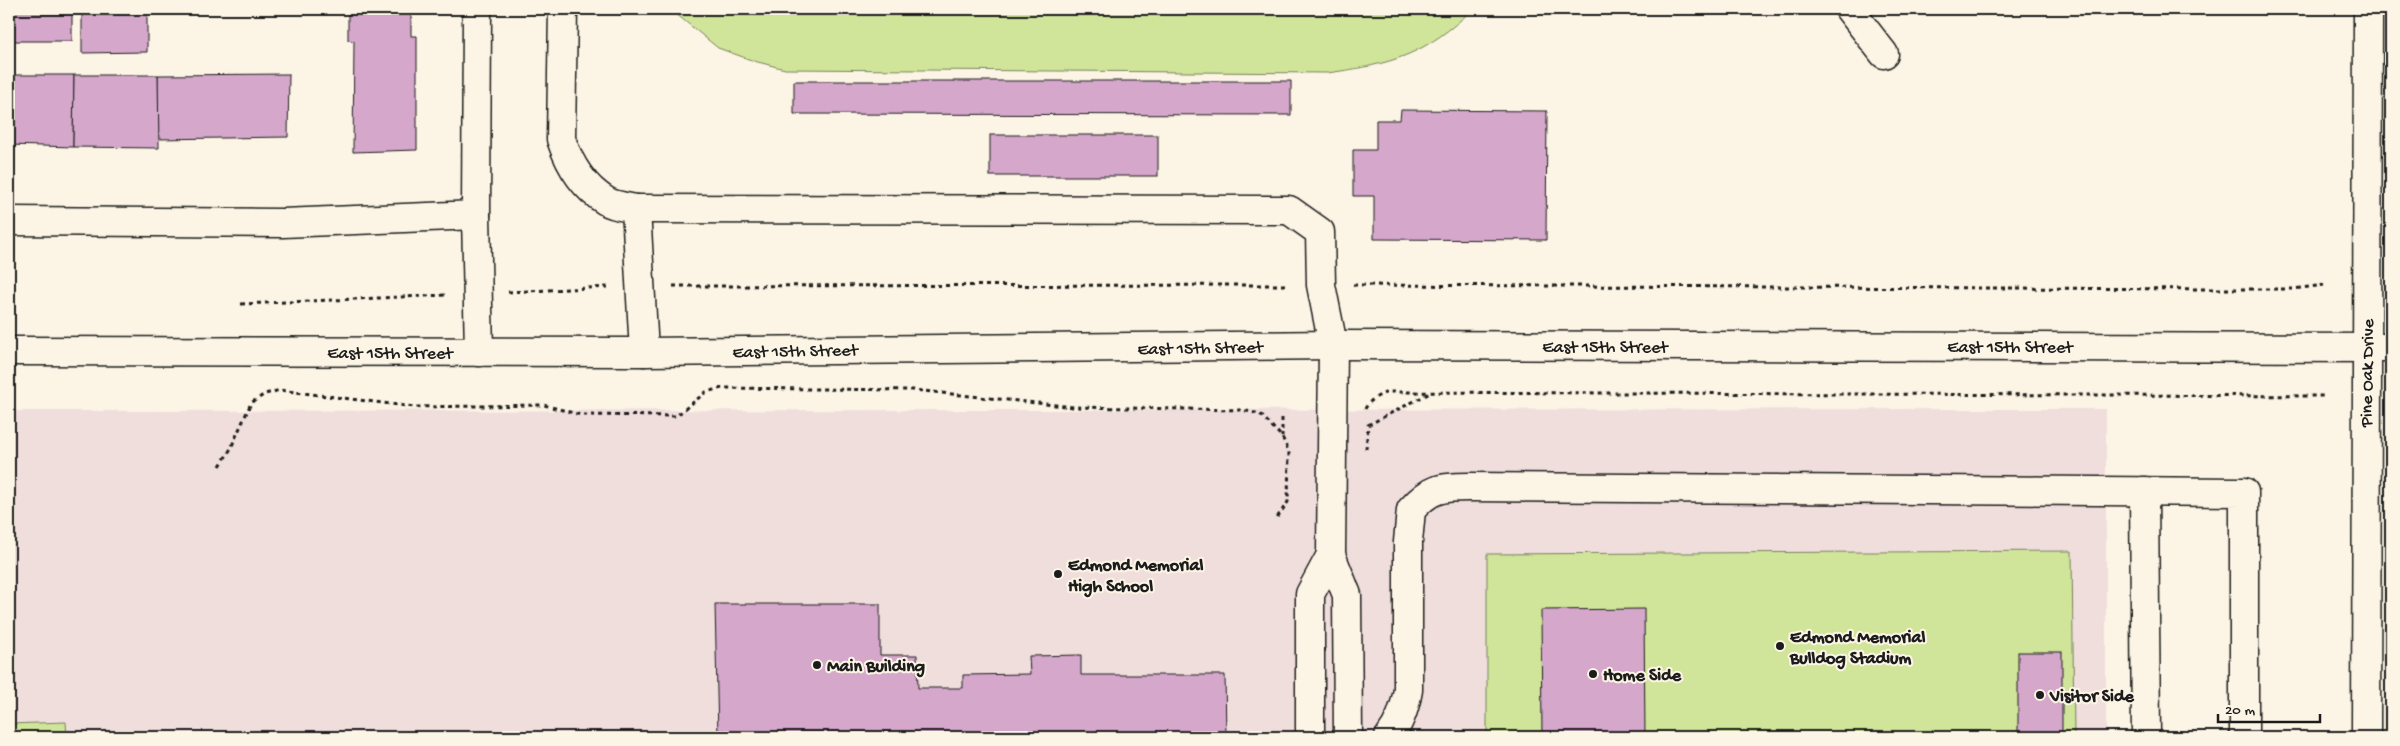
<svg xmlns="http://www.w3.org/2000/svg" width="2400" height="746" font-family="'Gochi Hand',sans-serif">
	<style>
		.built { fill: #f0dedd }
		.green { fill: #d0e59a; stroke: #76805b }
		.building { fill: #d4a7cb; stroke: #1c1c1c }
		.lines { fill: none; stroke-linecap: round; stroke-linejoin: round }
		.minor-casing { stroke: #1c1c1c; stroke-width: 31 }
		.major-casing { stroke: #1c1c1c; stroke-width: 31 }
		.path { stroke: #1c1c1c; stroke-width: 3; stroke-dasharray: 4 4; stroke-linecap: butt }
		.minor { stroke: #fcf5e5; stroke-width: 28 }
		.major { stroke: #fcf5e5; stroke-width: 28 }
		.poi-dot { fill: #1c1c1c; stroke: #fcf5e5; stroke-width: 2 }
		.labels { text-anchor: middle; stroke-width: 4; stroke-linejoin: round; paint-order: stroke }
		.street-label { font-size: 18px; fill: #1c1c1c; stroke: #fcf5e5 }
		.poi-label { font-size: 18px; font-weight: bold; fill: #1c1c1c; stroke: #fcf5e5; text-anchor: start }
	</style>
	<rect width="100%" height="100%" fill="#fcf5e5"/>
	<filter id="ink" filterUnits="userSpaceOnUse"><feTurbulence type="fractalNoise" baseFrequency=".02" numOctaves="2"/><feDisplacementMap in="SourceGraphic" scale="10" xChannelSelector="R" yChannelSelector="G"/><feConvolveMatrix kernelMatrix="1 2 1 2 8 2 1 2 1" color-interpolation-filters="sRGB"/></filter>
	<g filter="url(#ink)">
		<path class="built" d="M2106 409V737H9V411Z"/>
		<g class="green">
			<path d="M670 9H1473C1424 55 1394 64 1327 73L785 69 754 61 718 48Z"/>
			<path d="M2072 551 2074 737H1487V554Z"/>
			<path d="M66 722 67 737H9V724Z"/>
		</g>
		<g class="building">
			<rect x="9" y="9" width="63" height="32"/>
			<path d="M82 9H147V52L82 53Z"/>
			<path d="M348 9H411V36H417V150L353 152 354 41 348 40Z"/>
			<path d="M289 74 288 137 158 139V75Z"/>
			<path d="M9 75H74L73 147 9 145Z"/>
			<path d="M74 75H158L159 148 73 147Z"/>
			<path d="M794 81H1291V115L794 114Z"/>
			<path d="M1401 110 1547 111 1546 240 1374 239V196H1353V150H1376V120H1400Z"/>
			<rect x="990" y="135" width="168" height="41"/>
			<path d="M715 604H880V655H917L918 688H963V675L1030 674 1029 656 1081 655V675H1225L1226 737H718Z"/>
			<path d="M1644 609 1645 737H1542L1541 610Z"/>
			<rect x="2018" y="652" width="44" height="85"/>
		</g>
		<g class="lines">
			<defs>
				<g id="minor">
					<path d="M477 9 476 215 479 352"/>
					<path d="M563 9 561 139C569 163 583 187 606 201 614 206 627 207 636 209L644 352"/>
					<path d="M1849 9 1884 54"/>
					<path d="M636 209 1289 210 1320 232 1321 285 1333 345 1331 555 1347 595 1348 737"/>
					<path d="M9 221 283 223 476 215"/>
					<path d="M2144 491 2146 737"/>
					<path d="M1310 737V594L1331 555"/>
					<path d="M1389 737C1400 723 1405 708 1408 690V542L1411 510C1430 488 1441 487 1469 487L2244 492V737"/>
					<path d="M2366 737 2368 9"/>
				</g>
				<path id="major" d="M9 351 644 352 1333 345 2391 348"/>
			</defs>
			<use href="#minor" class="minor-casing"/>
			<use href="#major" class="major-casing"/>
			<g class="path">
				<path d="M1353 285 2217 289H2294L2324 285"/>
				<path d="M673 286 1289 285"/>
				<path d="M508 292 609 287"/>
				<path d="M241 304 447 295"/>
				<path d="M1365 409C1369 400 1380 394 1389 392L2324 396"/>
				<path d="M1282 418V437"/>
				<path d="M1366 449 1368 425 1430 393"/>
				<path d="M220 466 230 450 251 403 265 394 280 390 414 407 544 405 581 415 676 416 706 392 722 388 914 390 1074 407 1242 410 1260 414 1282 437 1289 452 1288 502 1276 519"/>
			</g>
			<use href="#minor" class="minor"/>
			<use href="#major" class="major"/>
		</g>
	</g>
	<g class="poi-dot">
		<circle cx="1058" cy="574" r="5"/>
		<circle cx="1780" cy="646" r="5"/>
		<circle cx="817" cy="665" r="5"/>
		<circle cx="1593" cy="674" r="5"/>
		<circle cx="2040" cy="695" r="5"/>
	</g>
	<g class="labels">
		<g class="street-label">
			<text x="1605" y="352">East 15th Street</text>
			<text x="2010" y="352">East 15th Street</text>
			<text transform="translate(1200 347) rotate(-1)" y="6">East 15th Street</text>
			<text transform="translate(795 350) rotate(-1)" y="6">East 15th Street</text>
			<text x="390" y="358">East 15th Street</text>
			<text transform="translate(2366 373) rotate(-89)" y="6">Pine Oak Drive</text>
		</g>
		<g class="poi-label">
			<text x="1068" y="570">Edmond Memorial<tspan x="1068" dy="21">High School</tspan></text>
			<text x="1790" y="642">Edmond Memorial<tspan x="1790" dy="21">Bulldog Stadium</tspan></text>
			<text x="827" y="671">Main Building</text>
			<text x="1603" y="680">Home Side</text>
			<text x="2050" y="701">Visitor Side</text>
		</g>
	</g>
	<rect width="2400" height="746" fill="none" stroke="#fcf5e5" stroke-width="30"/>
	<rect x="15" y="15" width="2370" height="716" fill="none" stroke="#1c1c1c" stroke-width="2" filter="url(#ink)"/>
	<path d="M2218 714v8h102v-8" fill="none" stroke="#1c1c1c" stroke-width="2.5"/>
	<text x="2225" y="714" font-size="15" fill="#1c1c1c" stroke="#fcf5e5" stroke-width="4" paint-order="stroke">20 m</text>
</svg>
